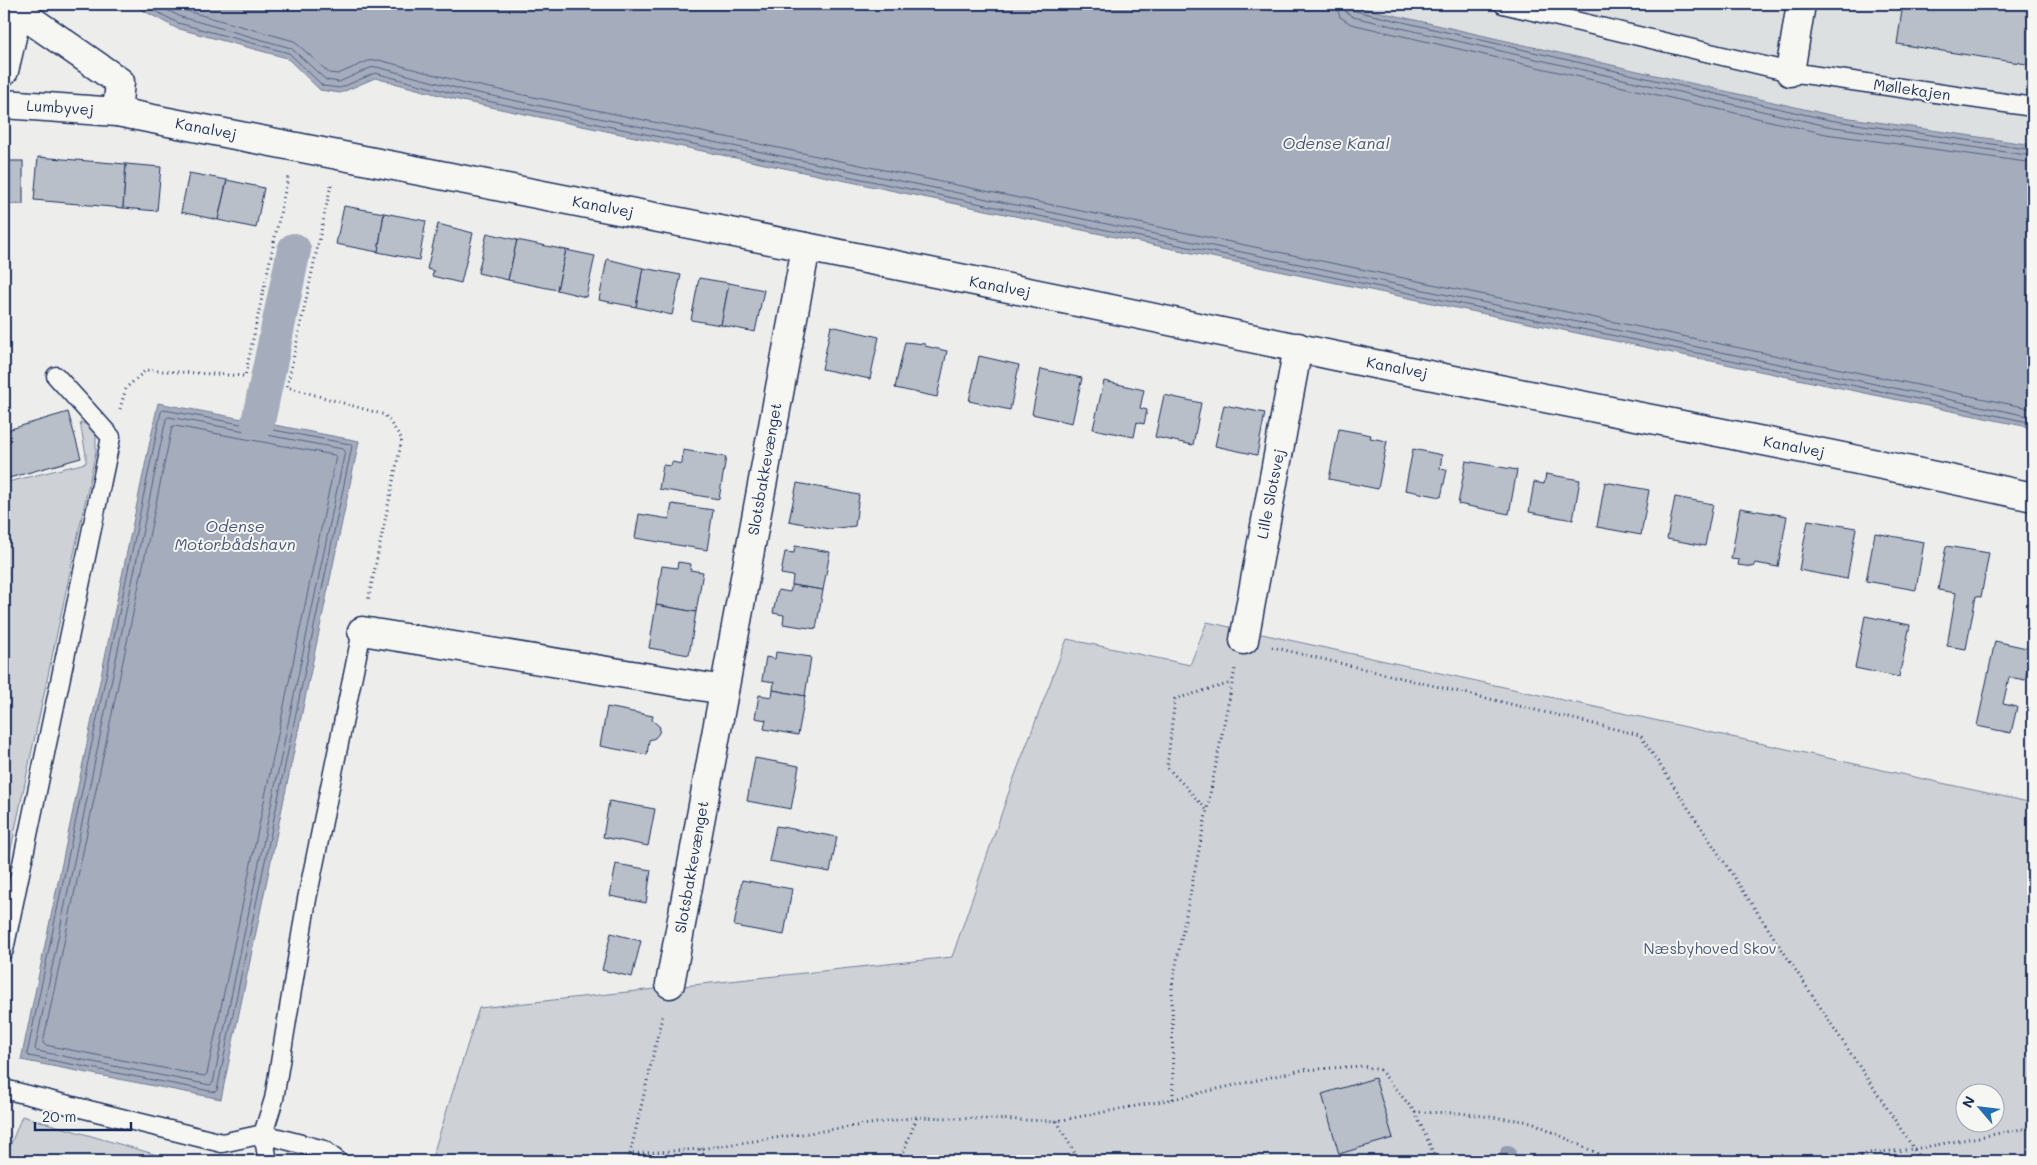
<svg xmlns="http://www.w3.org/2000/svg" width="2037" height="1165" font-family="Mali,sans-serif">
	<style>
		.built { fill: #dde0e1 }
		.green { fill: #ced2d7; stroke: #74809a; fill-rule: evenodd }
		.water { fill: #a5acbc; stroke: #6e7a96 }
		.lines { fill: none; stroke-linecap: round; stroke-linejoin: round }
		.shore { stroke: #526184; stroke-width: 1 }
		.canal { stroke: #a5acbc; stroke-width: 34 }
		.building { fill: #b9bfc8; stroke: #1b2f5e }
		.service-casing { stroke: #1b2f5e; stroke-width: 21 }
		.minor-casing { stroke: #1b2f5e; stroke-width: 31 }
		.tertiary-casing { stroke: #1b2f5e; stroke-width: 31 }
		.path { stroke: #1b2f5e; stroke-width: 3; stroke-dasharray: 1 4; stroke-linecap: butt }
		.service { stroke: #f6f6f2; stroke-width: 18 }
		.minor { stroke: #f6f6f2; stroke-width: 28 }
		.tertiary { stroke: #f6f6f2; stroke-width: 28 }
		.tree { fill: #929cae }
		.labels { text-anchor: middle; stroke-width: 4; stroke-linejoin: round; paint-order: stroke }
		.street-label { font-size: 15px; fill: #1b2f5e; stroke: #f6f6f2 }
		.park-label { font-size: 15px; fill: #48587c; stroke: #f6f6f2 }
		.water-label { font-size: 16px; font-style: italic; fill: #44547a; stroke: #f6f6f2 }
	</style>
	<rect width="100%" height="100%" fill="#edeeec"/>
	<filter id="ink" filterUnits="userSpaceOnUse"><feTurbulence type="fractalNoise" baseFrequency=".02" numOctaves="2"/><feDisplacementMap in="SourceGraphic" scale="10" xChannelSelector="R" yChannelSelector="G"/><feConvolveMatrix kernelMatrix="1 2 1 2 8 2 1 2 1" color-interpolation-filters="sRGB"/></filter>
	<g filter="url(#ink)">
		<path class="built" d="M1345 4H2033V145L1830 115Z"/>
		<g class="green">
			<path d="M80 422 96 428V451L4 881V479L8 482 86 463V455Z"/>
			<path d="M1207 622 2033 803V1161H431L479 1008 952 957 1012 783 1067 639 1190 665ZM1964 1092H1994V1122H1964Z"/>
			<path d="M22 1116 178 1161H4Z"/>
		</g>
		<g class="water">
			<path d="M131 4H1345L1830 115 2033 145V428L462 101 375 78 340 93 320 90 287 58 176 28Z"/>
			<path d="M158 403 359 441 221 1099 21 1060Z"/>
		</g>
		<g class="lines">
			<g class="shore">
				<path d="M142 4 178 23 289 53 323 86 340 88 375 73 463 96 2033 423"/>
				<path d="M155 4 181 17 291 48 326 80 339 82 370 68 377 67 464 90 2033 417"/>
				<path d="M171 4 183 10 294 41 329 73 338 74 368 61 379 60 466 83 2033 409"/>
				<path d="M1336 4 1340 17 1351 24 1826 134 2033 163"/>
				<path d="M1344 4 1346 12 1353 17 1827 126 2033 156"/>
				<path d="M1350 4 1351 9 1355 11 1829 120 2033 150"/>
				<path d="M164 410 350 444 352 446 217 1090 215 1092 29 1056 27 1054 161 412Z"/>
				<path d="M169 417 343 449 345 451 213 1083 210 1085 37 1051 35 1049 166 419Z"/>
				<path d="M175 426 334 455 336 457 207 1074 204 1076 45 1045 43 1043 172 427Z"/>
			</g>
			<path class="canal" d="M258 422 294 250"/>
		</g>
		<g class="building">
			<path d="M1903 4H2033V65L1897 44Z"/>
			<path d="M38 157 126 164 123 208 34 200Z"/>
			<rect x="4" y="161" width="19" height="43"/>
			<path d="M126 164 161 167 157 211 123 208Z"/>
			<path d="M189 173 227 180 218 220 181 212Z"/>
			<path d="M227 180 264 188 256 228 218 220Z"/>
			<path d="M344 206 384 213 378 252 336 244Z"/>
			<path d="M384 213 426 221 419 260 378 252Z"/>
			<path d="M438 224 473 233 461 283 432 276 434 271 427 269Z"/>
			<path d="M487 233 517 240 508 280 478 273Z"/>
			<path d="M517 240 566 250 557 290 508 280Z"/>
			<path d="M566 250 595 256 586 297 557 290Z"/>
			<path d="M607 259 643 268 636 307 599 300Z"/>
			<path d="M643 268 681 275 672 315 636 307Z"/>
			<path d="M699 278 729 283 721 325 691 320Z"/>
			<path d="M729 283 764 290 755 332 721 325Z"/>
			<path d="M831 326 879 337 870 379 822 369Z"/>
			<path d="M905 342 925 344V346L947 351 937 397 895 388Z"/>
			<path d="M979 356 1019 365 1010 410 969 401Z"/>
			<path d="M1041 369 1082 378 1072 423 1032 414Z"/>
			<path d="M1104 381 1144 390 1140 408 1147 410 1144 424 1137 422 1134 437 1093 429Z"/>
			<path d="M1164 395 1201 403 1193 445 1155 437Z"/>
			<path d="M1224 405 1265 413 1257 455 1215 446Z"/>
			<path d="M68 412 81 458 9 478 4 459V431Z"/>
			<path d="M1339 429 1371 435 1370 438 1387 441 1378 489 1329 479Z"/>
			<path d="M1413 449 1442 455 1440 469 1447 470 1441 497 1405 490Z"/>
			<path d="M683 450 726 457 719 499 659 489 663 465 671 466 672 462 682 464Z"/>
			<path d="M1466 461 1517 470 1509 514 1458 504Z"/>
			<path d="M1546 474 1580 480 1573 520 1529 512 1534 482 1544 484Z"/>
			<path d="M1605 482 1649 490 1641 535 1597 527Z"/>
			<path d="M797 483 859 495 855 526 829 529 789 521Z"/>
			<path d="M1675 497 1713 504 1705 546 1667 539Z"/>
			<path d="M672 504 713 510 707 550 635 538 639 514 669 519Z"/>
			<path d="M1740 508 1787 516 1778 567 1755 563 1753 567 1738 565 1739 560 1731 559Z"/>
			<path d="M1808 520 1856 528 1847 579 1799 570Z"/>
			<path d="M1875 533 1924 542 1916 590 1866 581Z"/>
			<path d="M795 546 830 552 823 590 792 585 793 576 781 574 785 552 794 553Z"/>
			<path d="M1946 546 1989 553 1981 597 1976 596 1966 649 1947 646 1956 593 1938 590Z"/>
			<path d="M678 562 691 564 690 570 703 572 696 612 656 605 662 566 677 568Z"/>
			<path d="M792 585 823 590 816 629 783 624 784 615 773 613 778 590 790 592Z"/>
			<path d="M656 605 696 612 689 655 649 648Z"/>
			<path d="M1865 616 1910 625 1899 677 1855 668Z"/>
			<path d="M1995 641 2031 649 2025 680 2009 677 2003 704 2017 707 2011 733 1977 726Z"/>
			<path d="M776 652 811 657 805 696 773 690 774 682 762 680 766 657 775 659Z"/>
			<path d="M773 690 805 696 798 735 764 729 766 720 755 718 759 695 772 697Z"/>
			<path d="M607 707 653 716 652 720 660 727 659 733 655 738 649 740 647 755 600 746Z"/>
			<path d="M755 758 799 766 791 809 747 801Z"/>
			<path d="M609 801 655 809 648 846 603 837Z"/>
			<path d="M776 826 837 837 830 872 769 861Z"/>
			<path d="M616 864 651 870 646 903 610 896Z"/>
			<path d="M742 880 792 889 784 935 734 926Z"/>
			<path d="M611 933 641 941 632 977 602 970Z"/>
			<path d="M1375 1078 1393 1138 1339 1154 1322 1094Z"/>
		</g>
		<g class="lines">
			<defs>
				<g id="service">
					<path d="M1503 4 1790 72 2033 107"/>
					<path d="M4 950 111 437 56 376"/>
					<path d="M4 1089 222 1143 263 1134 274 1099 307 899 362 631"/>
					<path d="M268 1161 263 1134 324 1150 338 1161"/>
				</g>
				<g id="minor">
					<path d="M8 4 120 82 117 112"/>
					<path d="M4 71 18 11"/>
					<path d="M1790 72 1801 4"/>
					<path d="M362 631 724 690"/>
					<path d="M1244 640 1298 347"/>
					<path d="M670 984 806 247"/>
				</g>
				<path id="tertiary" d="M4 104 117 112C522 191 927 269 1331 355 1564 404 1800 445 2033 497"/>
			</defs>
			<use href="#service" class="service-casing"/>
			<use href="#minor" class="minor-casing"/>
			<use href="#tertiary" class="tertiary-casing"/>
			<g class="path">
				<path d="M331 185 287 387 385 415 402 439 368 601"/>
				<path d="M120 409 126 388 146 370 245 376 288 177"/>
				<path d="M1272 647 1640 735 1914 1149 2033 1127"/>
				<path d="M1206 809 1167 767 1175 699 1231 683"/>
				<path d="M1173 1099 1172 985 1235 669"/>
				<path d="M1415 1112 1437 1161"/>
				<path d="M1057 1121 1079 1161"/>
				<path d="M700 1149 709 1161"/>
				<path d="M630 1154 663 1013"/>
				<path d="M629 1161 630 1154 700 1149 917 1117 1057 1121 1173 1099 1302 1070 1363 1066 1380 1070 1415 1112 1459 1113 1532 1122 1613 1161"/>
				<path d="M900 1161 917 1117"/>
				<path d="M1841 1161 1869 1153 1914 1149 1921 1161"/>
			</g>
			<use href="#service" class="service"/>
			<use href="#minor" class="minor"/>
			<use href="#tertiary" class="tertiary"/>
		</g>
		<circle class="tree" cx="1508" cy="1153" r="8"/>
	</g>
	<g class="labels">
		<g class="street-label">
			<text transform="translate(1912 90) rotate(8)" y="5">Møllekajen</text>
			<text transform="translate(60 108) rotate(4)" y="5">Lumbyvej</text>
			<text transform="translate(206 129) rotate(11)" y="5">Kanalvej</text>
			<text transform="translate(603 207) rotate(11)" y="5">Kanalvej</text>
			<text transform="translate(1000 287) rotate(11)" y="5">Kanalvej</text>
			<text transform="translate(1397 368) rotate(11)" y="5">Kanalvej</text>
			<text transform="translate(1794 447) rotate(11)" y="5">Kanalvej</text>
			<text transform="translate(765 469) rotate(-80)" y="5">Slotsbakkevænget</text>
			<text transform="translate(1271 494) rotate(-79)" y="5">Lille Slotsvej</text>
			<text transform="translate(692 867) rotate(-80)" y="5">Slotsbakkevænget</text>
		</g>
		<g class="park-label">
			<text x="1710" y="954">Næsbyhoved Skov</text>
		</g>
		<g class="water-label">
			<text x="1336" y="149">Odense Kanal</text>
			<text x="235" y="532">Odense<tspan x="235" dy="18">Motorbådshavn</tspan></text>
		</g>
	</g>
	<rect width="2037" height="1165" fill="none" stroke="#f6f6f2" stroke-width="20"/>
	<rect x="10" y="10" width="2017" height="1145" fill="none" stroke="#1b2f5e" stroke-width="2" filter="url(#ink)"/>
	<g transform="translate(1980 1108) rotate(298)"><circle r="24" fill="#f6f6f2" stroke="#9ea6b7"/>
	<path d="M0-4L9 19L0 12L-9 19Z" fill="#1f6fb2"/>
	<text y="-8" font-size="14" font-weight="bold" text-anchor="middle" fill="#1b2f5e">N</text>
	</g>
	<path d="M35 1122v8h96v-8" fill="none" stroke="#1b2f5e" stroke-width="2.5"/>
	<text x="42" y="1122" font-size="15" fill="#1b2f5e" stroke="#f6f6f2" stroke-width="4" paint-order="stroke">20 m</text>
</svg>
